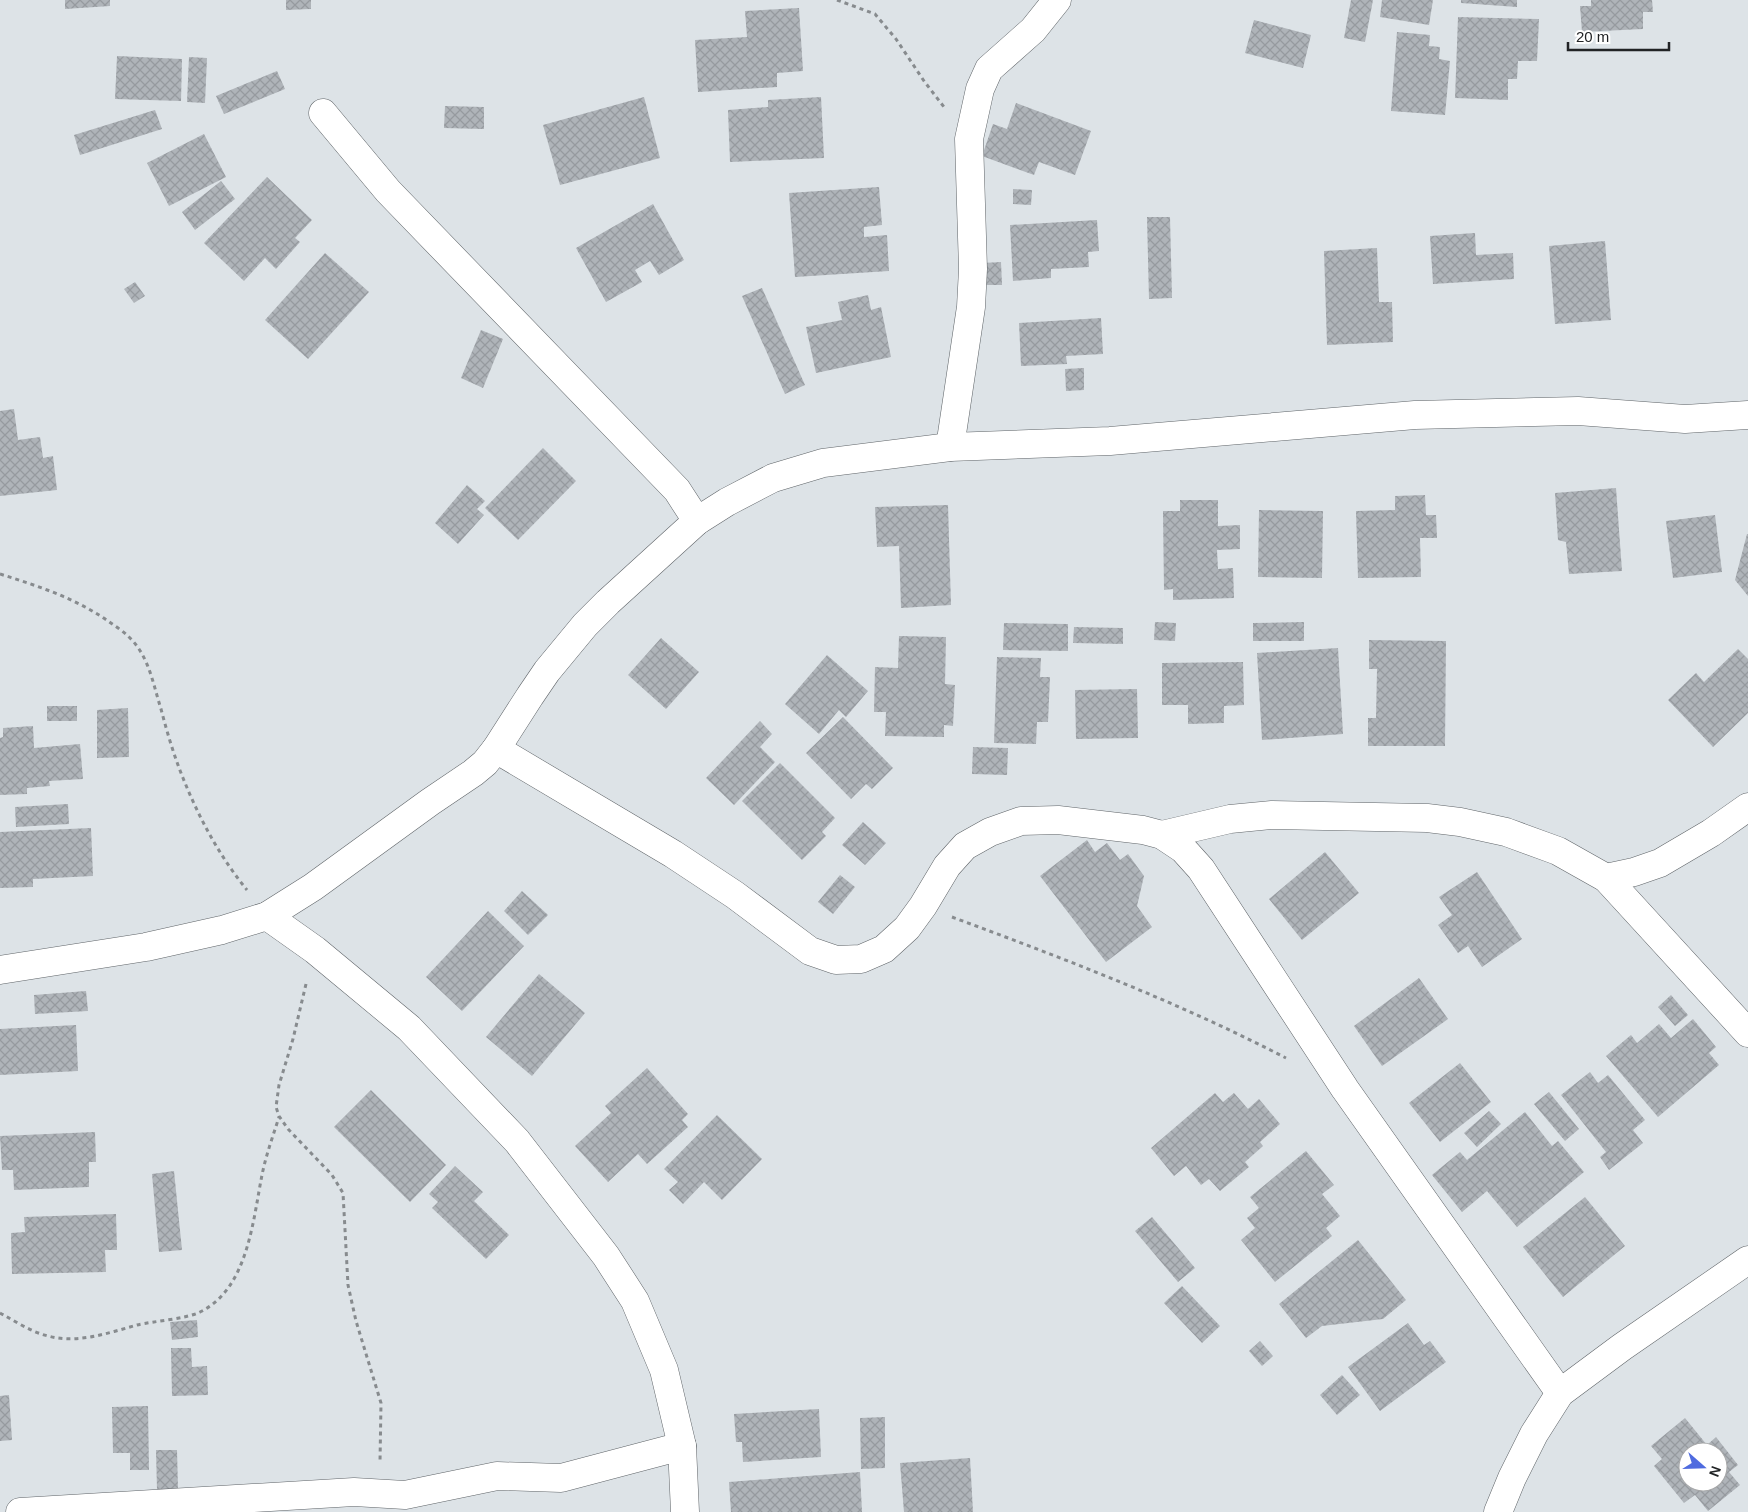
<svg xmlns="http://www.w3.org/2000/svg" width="1748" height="1512" font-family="Arial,sans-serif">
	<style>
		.building { fill: url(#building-cross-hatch); fill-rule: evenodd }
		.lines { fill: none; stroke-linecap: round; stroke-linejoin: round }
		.street-casing { stroke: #5f6468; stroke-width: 29 }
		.path { stroke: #878b8e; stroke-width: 3; stroke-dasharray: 4 4; stroke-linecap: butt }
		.street { stroke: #fff; stroke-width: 28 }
	</style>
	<defs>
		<pattern id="building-cross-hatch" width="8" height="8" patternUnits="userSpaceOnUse" patternTransform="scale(1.25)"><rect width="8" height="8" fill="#afb4b9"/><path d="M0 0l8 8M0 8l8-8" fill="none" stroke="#969a9f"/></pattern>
	</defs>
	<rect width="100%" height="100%" fill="#dde3e7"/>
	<g class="building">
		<path d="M65 0H110V6L65 9Z"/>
		<path d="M286 0H311V9L286 10Z"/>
		<path d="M1351 0H1373L1365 42 1344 38Z"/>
		<path d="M1382 0H1433L1429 25 1380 17Z"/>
		<path d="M1461 0H1517V7L1461 3Z"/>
		<path d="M1591 0H1652L1653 12H1643V29L1582 32 1580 6H1591Z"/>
		<path d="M799 8 803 71 777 73V87L698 92 695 40 747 37 745 11Z"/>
		<path d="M1458 17 1539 19 1537 61H1518L1517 79H1508V100L1455 98Z"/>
		<path d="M1254 20 1311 35 1303 68 1245 53Z"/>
		<path d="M1397 32 1430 35 1429 46 1440 47 1439 59 1450 61 1445 115 1391 111Z"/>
		<path d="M117 56 182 59 181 101 115 99Z"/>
		<path d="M189 57 207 58 205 103 187 102Z"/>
		<path d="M277 71 285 89 224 114 216 96Z"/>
		<path d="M644 97 660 158 560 185 543 125Z"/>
		<path d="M821 97 824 158 730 162 728 110 768 107V100Z"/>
		<path d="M1016 103 1091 131 1075 175 1039 162 1034 175 982 156 993 124 1007 129Z"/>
		<path d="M445 106 484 107V129L444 128Z"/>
		<path d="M155 110 162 129 80 155 74 135Z"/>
		<path d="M204 134 226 177 169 206 147 163Z"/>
		<path d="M267 177 312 220 295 238 300 242 276 269 265 258 244 281 204 243Z"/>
		<path d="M221 181 235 199 195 230 182 212Z"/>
		<path d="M879 187 882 225 864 227V237L887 235 889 271 795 277 789 193Z"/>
		<path d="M1013 189 1032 190 1031 205 1013 204Z"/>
		<path d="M653 204 684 260 659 275 650 261 635 270 642 282 606 302 576 248Z"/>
		<path d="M1147 217H1170L1172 298 1149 299Z"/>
		<path d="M1097 220 1099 251 1088 252 1089 267 1051 269V278L1013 281 1010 225Z"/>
		<path d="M1475 233 1476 255 1513 253 1514 279 1433 284 1430 236Z"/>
		<path d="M1605 241 1611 320 1555 324 1549 246Z"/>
		<path d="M1377 248 1379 302H1392L1393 342 1327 345 1324 251Z"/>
		<path d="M325 253 369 292 308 359 265 320Z"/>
		<path d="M1001 262 1002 285H984L983 263Z"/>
		<path d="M135 282 145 296 134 303 124 289Z"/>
		<path d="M762 288 805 385 785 394 742 296Z"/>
		<path d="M868 295 871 310 881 307 891 357 816 373 806 327 842 320 838 302Z"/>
		<path d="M1101 318 1103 354 1066 356 1067 364 1021 366 1019 323Z"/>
		<path d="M481 330 503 339 483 388 461 378Z"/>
		<path d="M1084 368V390L1066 391 1065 369Z"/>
		<path d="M14 409 18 440 40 437 43 458 53 456 57 490 0 496V411Z"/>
		<path d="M543 448 576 481 518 540 485 508Z"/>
		<path d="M467 485 485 501 477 509 484 515 458 544 435 523Z"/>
		<path d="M1616 488 1622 571 1569 574 1566 542 1558 540 1555 493Z"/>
		<path d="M1425 495 1426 515H1436L1437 538H1420L1421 577 1358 578 1356 511 1395 510V496Z"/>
		<path d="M1180 500H1218V526L1240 525V549L1217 550 1218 569 1233 568 1234 598 1173 600V589L1164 590 1163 511H1180Z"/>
		<path d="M948 505 951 605 901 608 899 546 877 547 875 507Z"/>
		<path d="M1259 510 1323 511 1322 578 1258 577Z"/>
		<path d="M1715 515 1722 572 1673 578 1666 521Z"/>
		<path d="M1747 534H1748V596L1735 580Z"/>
		<path d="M1155 622 1176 623 1175 641 1154 640Z"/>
		<path d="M1304 622V641H1253V623Z"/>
		<path d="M1004 623 1068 624V651L1003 650Z"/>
		<path d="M1074 627 1123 628V644L1073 643Z"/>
		<path d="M899 636 946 637 945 684 955 685 953 726 944 725V737L885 736 886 712H874L875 667 898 668Z"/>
		<path d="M661 638 699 672 666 709 628 675Z"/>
		<path d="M1369 640 1446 641 1445 746H1368V718H1376L1377 669H1369Z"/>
		<path d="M1338 648 1343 734 1262 740 1257 653Z"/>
		<path d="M1738 649 1748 659V713L1713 747 1668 700 1696 673 1704 682Z"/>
		<path d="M827 655 868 691 846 717 839 710 819 734 785 704Z"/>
		<path d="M997 657 1041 658 1040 677H1050L1048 722H1037L1036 744 994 743Z"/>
		<path d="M1243 662 1244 705 1224 706V723L1188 724V705H1162V663Z"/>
		<path d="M1137 689 1138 738 1076 739 1075 690Z"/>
		<rect x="47" y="706" width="30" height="15"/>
		<path d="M128 708 129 757 97 758V710Z"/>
		<path d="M843 717 893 768 872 789 866 784 851 799 806 753Z"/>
		<path d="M760 721 772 734 760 747 775 762 734 805 706 778Z"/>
		<path d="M33 726 34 748 80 744 83 779 49 781 50 786 27 788V794L0 795V738L3 737V728Z"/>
		<path d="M973 747 1008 748 1007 775 972 774Z"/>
		<path d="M780 763 835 818 822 832 826 836 802 860 742 801Z"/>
		<path d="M68 804 69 824 16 827 15 807Z"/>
		<path d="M863 822 886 843 865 865 842 845Z"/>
		<path d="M91 828 93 876 33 879V887L0 888V832Z"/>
		<path d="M1087 840 1095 852 1107 843 1120 860 1128 854 1144 876 1137 906 1152 927 1106 962 1040 876Z"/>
		<path d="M1325 852 1359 893 1302 940 1269 899Z"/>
		<path d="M1477 872 1522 939 1482 967 1468 946 1458 953 1438 925 1452 915 1439 897Z"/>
		<path d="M840 875 855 887 833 914 818 902Z"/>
		<path d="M522 891 548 915 528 935 504 911Z"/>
		<path d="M488 911 524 946 462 1011 426 977Z"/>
		<path d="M539 974 585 1013 532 1076 486 1037Z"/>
		<path d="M1419 978 1448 1019 1382 1066 1354 1026Z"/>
		<path d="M86 991 88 1011 35 1014 34 995Z"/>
		<path d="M1671 995 1688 1015 1675 1026 1658 1007Z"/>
		<path d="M1693 1019 1716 1047 1709 1053 1719 1065 1658 1117 1606 1056 1631 1035 1637 1043 1659 1024 1671 1038Z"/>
		<path d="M76 1025 78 1071 0 1075V1029Z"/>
		<path d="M1460 1063 1491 1102 1440 1142 1409 1103Z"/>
		<path d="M647 1068 688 1114 682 1120 688 1127 647 1164 638 1154 608 1182 575 1146 611 1113 605 1106Z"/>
		<path d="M1590 1072 1598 1083 1608 1075 1645 1120 1633 1130 1643 1143 1609 1170 1600 1157 1606 1152 1561 1095Z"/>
		<path d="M371 1090 446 1165 410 1202 334 1127Z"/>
		<path d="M1549 1092 1579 1129 1565 1141 1534 1104Z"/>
		<path d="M1215 1093 1223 1102 1234 1093 1248 1109 1259 1099 1280 1124 1260 1142 1263 1146 1245 1162 1249 1167 1220 1191 1209 1179 1201 1185 1186 1166 1174 1176 1151 1148Z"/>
		<path d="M1489 1111 1501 1124 1477 1147 1464 1133Z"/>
		<path d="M1525 1112 1552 1146 1558 1141 1584 1172 1517 1227 1487 1191 1462 1212 1432 1175 1460 1152 1467 1160Z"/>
		<path d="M717 1115 762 1159 722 1200 704 1182 683 1204 669 1190 678 1182 664 1169Z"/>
		<path d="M95 1132 96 1162H89V1187L14 1190 13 1170H2L0 1136Z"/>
		<path d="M1306 1151 1334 1185 1322 1194 1340 1216 1326 1228 1332 1236 1275 1282 1241 1240 1255 1228 1247 1218 1259 1208 1250 1197Z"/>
		<path d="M455 1166 483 1192 474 1201 509 1235 486 1259 432 1208 438 1202 429 1194Z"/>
		<path d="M174 1171 182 1250 159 1252 152 1174Z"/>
		<path d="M1585 1197 1625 1246 1563 1297 1523 1247Z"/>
		<path d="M116 1214 117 1250H105L106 1272 12 1274 11 1233 25 1232 24 1217Z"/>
		<path d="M1152 1217 1195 1268 1178 1282 1135 1231Z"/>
		<path d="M1358 1240 1406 1300 1383 1319 1322 1326 1306 1338 1279 1304Z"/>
		<path d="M1182 1286 1220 1326 1202 1343 1164 1303Z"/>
		<path d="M197 1320 198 1337 172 1340 170 1322Z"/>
		<path d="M1408 1323 1424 1345 1430 1341 1446 1362 1380 1411 1348 1367Z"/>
		<path d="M1260 1341 1273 1356 1262 1366 1249 1351Z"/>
		<path d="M171 1348H191L192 1367 207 1366 208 1395 172 1396Z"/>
		<path d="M1342 1375 1360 1395 1337 1415 1320 1395Z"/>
		<path d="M9 1395 12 1440 0 1441V1396Z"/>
		<path d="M148 1406 149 1470H130V1453H113L112 1407Z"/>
		<path d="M819 1409 821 1457 743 1462 742 1442H736L734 1414Z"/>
		<path d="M885 1417V1468L861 1469 860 1418Z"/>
		<path d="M1685 1418 1707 1445 1716 1437 1738 1465 1729 1472 1740 1485 1708 1511 1695 1495 1684 1503 1654 1466 1662 1459 1651 1446ZM1688 1452H1718V1482H1688Z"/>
		<path d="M156 1450H177L178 1489 157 1490Z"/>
		<path d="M970 1458 973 1512H904L900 1463Z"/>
		<path d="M860 1472 862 1512H731L729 1482Z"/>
	</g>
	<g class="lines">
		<defs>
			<g id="street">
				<path d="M323 113 388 191 677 490 697 521"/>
				<path d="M950 447 971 307 973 269 969 139 980 89 989 69 1033 30 1057 0"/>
				<path d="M496 749 673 854 735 895 810 951 836 960 861 959 884 949 907 928 923 906 947 866 965 846 990 832 1021 821 1058 820 1143 830 1162 835 1183 849 1201 869 1345 1089 1560 1393"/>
				<path d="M1162 835 1230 819 1272 815 1427 818 1460 822 1506 832 1558 851 1606 878 1748 1033"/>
				<path d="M1606 878 1634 872 1660 863 1711 833 1748 807"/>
				<path d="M267 916 315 950 409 1028 517 1141 606 1256 635 1301 664 1370 682 1446 685 1512"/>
				<path d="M0 970 146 947 222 930 267 916 313 887 430 802 473 773 485 763 496 749 530 696 547 671 585 625 608 602 697 521 727 502 773 478 823 463 950 447 1110 441 1415 415 1578 411 1685 419 1748 415"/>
				<path d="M20 1512 354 1492 405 1495 497 1476 561 1478 682 1446"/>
				<path d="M1498 1512 1512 1478 1534 1434 1560 1393 1622 1347 1748 1260"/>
			</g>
		</defs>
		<use href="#street" class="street-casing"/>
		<g class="path">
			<path d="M837 0 875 14 896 39 924 81 944 107"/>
			<path d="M0 574C38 586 75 598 108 621 115 626 123 631 129 637 149 656 153 684 161 709 167 732 174 756 183 778 199 818 220 857 247 890"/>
			<path d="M952 917C1065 959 1178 1002 1286 1058"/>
			<path d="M306 984 293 1039 279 1085 276 1107 279 1116 288 1129 332 1175 343 1193 348 1285 356 1321 381 1403 380 1462"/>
			<path d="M0 1313C15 1321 31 1332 48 1336 78 1344 108 1333 137 1325 154 1321 186 1319 200 1312 248 1289 253 1220 262 1175 266 1155 273 1136 279 1117"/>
		</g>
		<use href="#street" class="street"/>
	</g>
	<g transform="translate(1703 1467) rotate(110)"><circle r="24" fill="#ffffff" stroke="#a6a7a8"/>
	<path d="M0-4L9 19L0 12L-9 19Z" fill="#4f6bdf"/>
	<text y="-8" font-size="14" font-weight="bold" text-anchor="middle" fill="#212325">N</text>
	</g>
	<path d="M1568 42v8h101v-8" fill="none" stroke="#212325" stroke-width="2.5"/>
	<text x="1576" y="42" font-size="15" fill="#212325" stroke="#ffffff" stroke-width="4" paint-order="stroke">20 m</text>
</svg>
